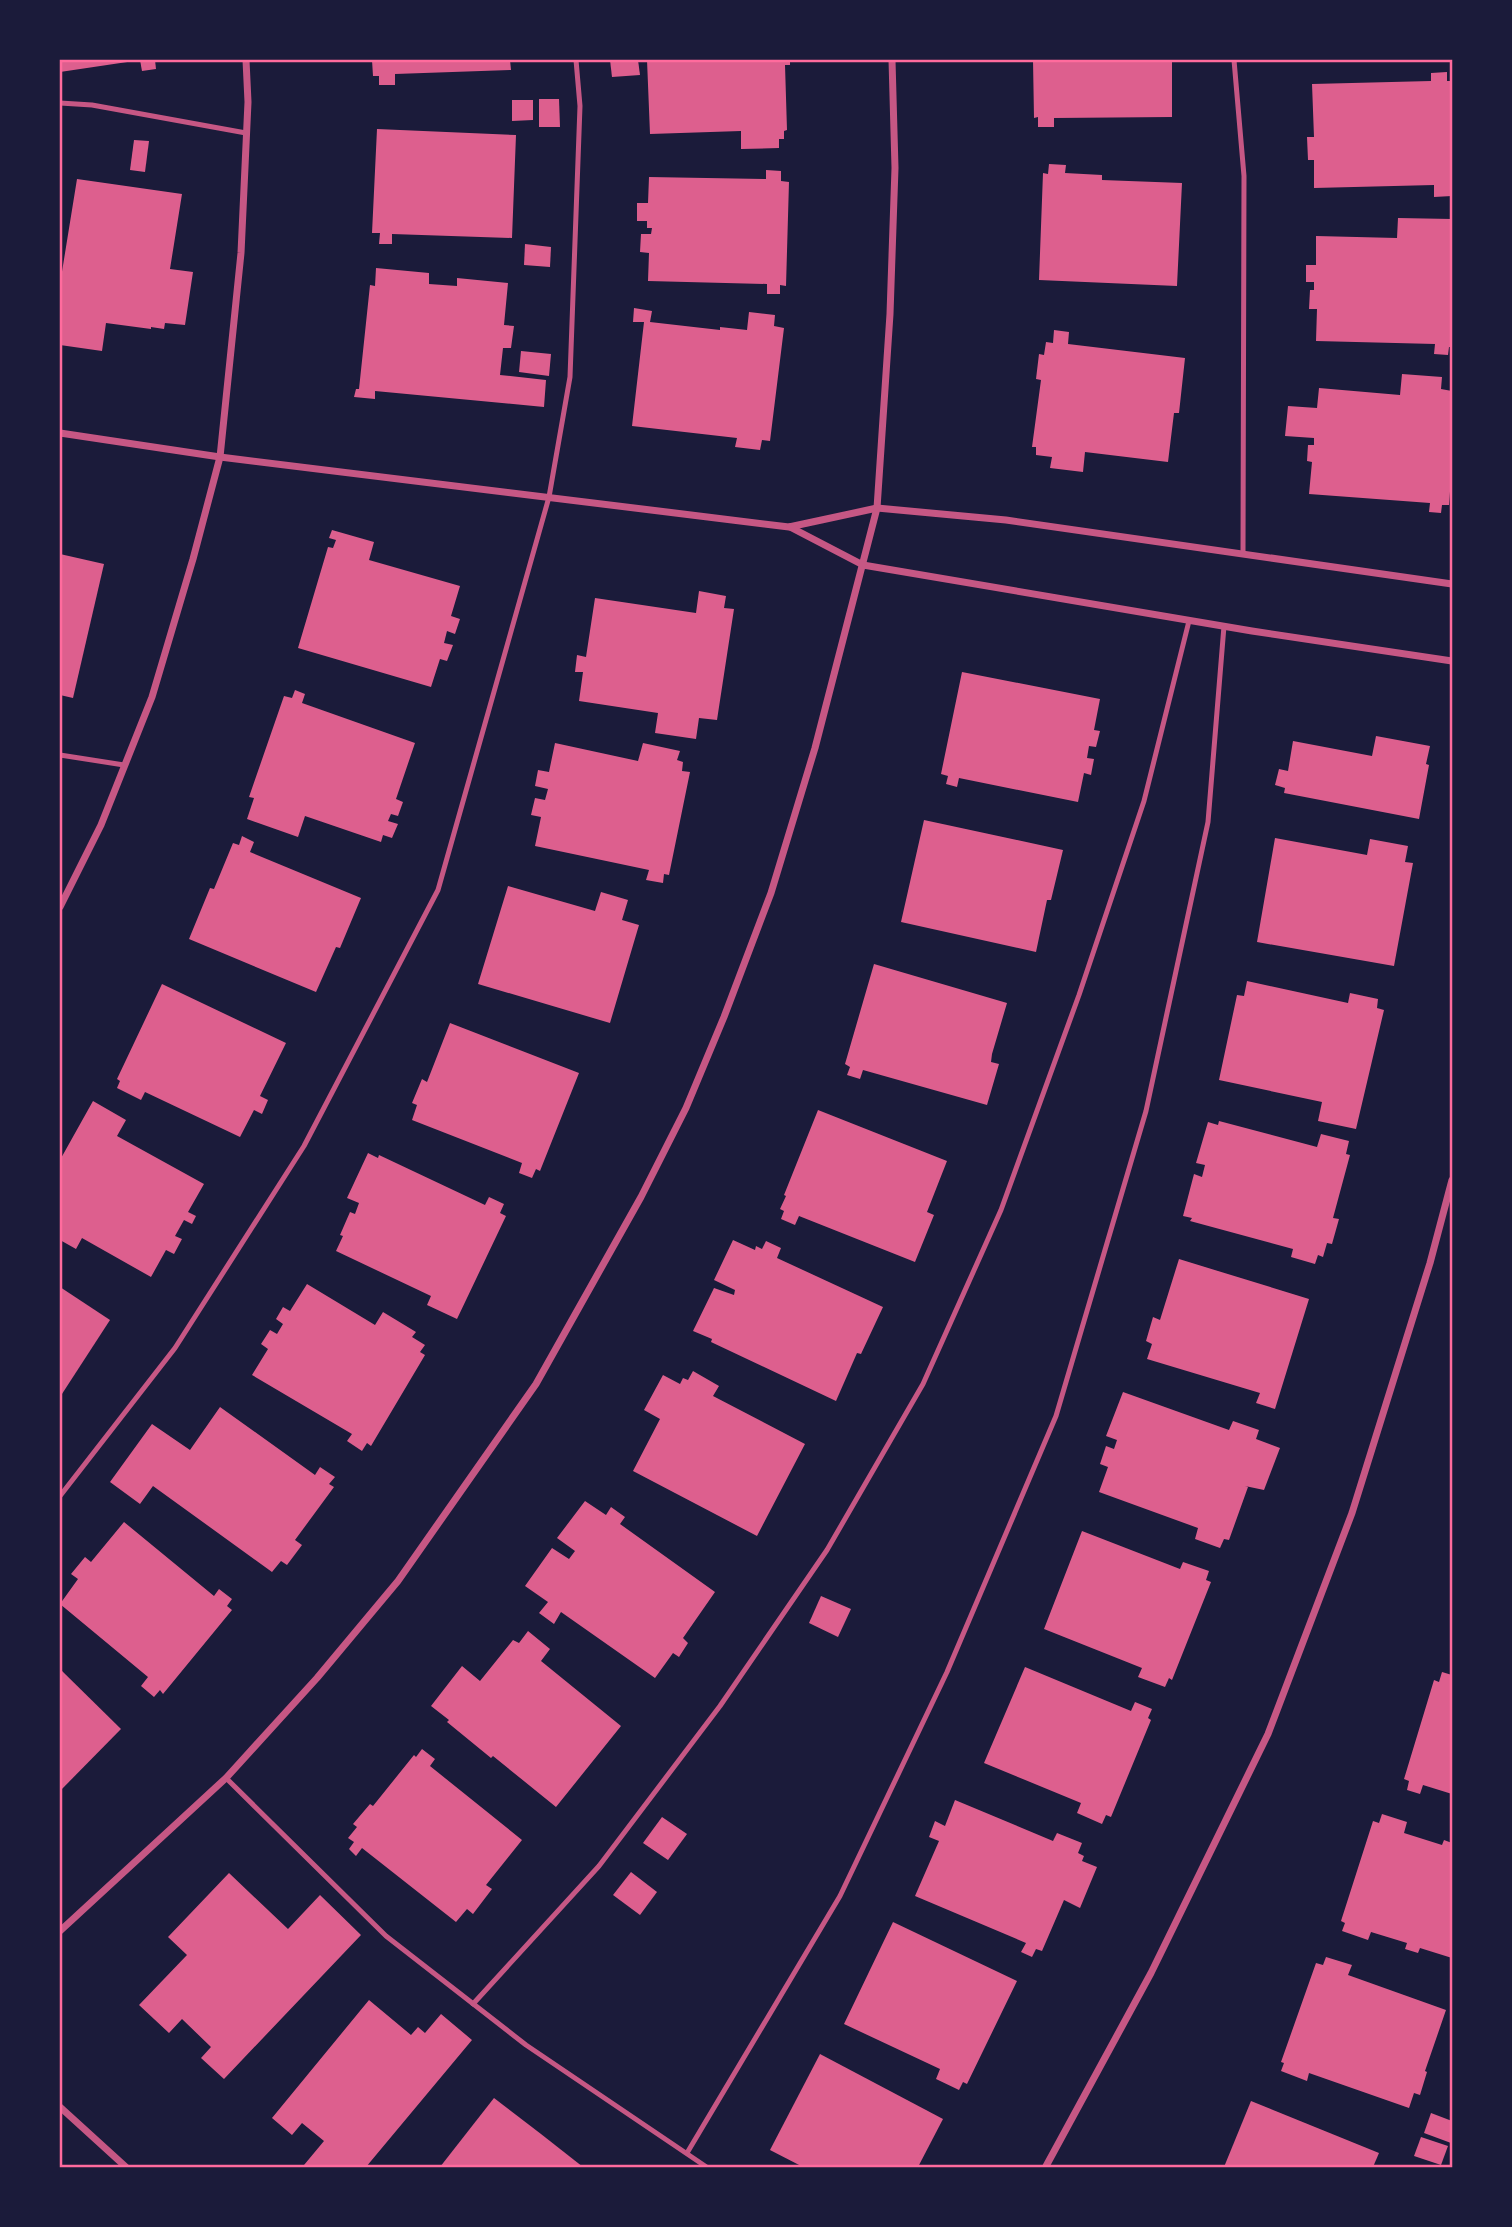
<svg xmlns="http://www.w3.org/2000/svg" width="1512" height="2227" font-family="'PT Sans Narrow',sans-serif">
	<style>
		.building { fill: #dd5f8e }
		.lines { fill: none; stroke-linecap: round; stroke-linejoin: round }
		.service { stroke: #c65784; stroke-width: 5 }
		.minor { stroke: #c65784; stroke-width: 7 }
		.neatline { fill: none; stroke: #ff6b9d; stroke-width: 2.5 }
	</style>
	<rect width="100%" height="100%" fill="#1b1b3a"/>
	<g class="building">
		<path d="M60 60H134V61L60 72Z"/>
		<path d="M140 60H155L156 69 142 71Z"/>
		<path d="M372 60H510L511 70 395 74V85H379V76H373Z"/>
		<path d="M610 60H638L640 75 612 77Z"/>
		<path d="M647 60H790V65H785L787 130 784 131V139H779V148L741 149V131L650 134Z"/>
		<path d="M1033 60H1172V117L1054 118V127H1038V117L1034 118Z"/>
		<path d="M1447 72V81H1452V196L1434 197V185L1314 188V160H1308L1307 137H1314L1312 84 1431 81V73Z"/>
		<path d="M539 99H559L560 127H539Z"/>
		<path d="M512 100H533V120L512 121Z"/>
		<path d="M377 129 516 135 512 238 392 234V244H379L380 233H372Z"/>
		<path d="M134 140 149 141 145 172 130 170Z"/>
		<path d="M1049 164 1066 165 1065 173 1102 175V180L1182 183 1177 286 1039 280 1043 173 1048 174Z"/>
		<path d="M766 170 781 171V181L789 182 786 286 780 285V294H767V284L648 281 649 253 640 252 641 234H651L652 228H647V221H637V203H648L649 177 766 179Z"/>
		<path d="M77 179 182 194 170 269 193 272 185 325 165 323 164 329 151 327V329L106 323 102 351 60 345V284Z"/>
		<path d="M1398 218 1452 219V347H1449L1448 355 1434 354 1435 344 1316 341 1317 309H1309L1310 290H1314V282H1306V265H1316V236L1397 238Z"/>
		<path d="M525 244 551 247 550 267 524 265Z"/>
		<path d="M376 268 429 273V284L457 286V278L508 283 504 325 514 326 511 348H503L500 375 546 380 544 407 375 391V399L354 397 356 389H359L370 285 375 286Z"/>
		<path d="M634 308 652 311 650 322 720 330V327L747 330 749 312 775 315 774 326 784 328 770 441 762 440 760 450 735 447 737 438 632 426 644 322H633Z"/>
		<path d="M1054 330 1069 332 1068 344 1185 358 1179 413H1174L1168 462 1085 452 1083 472 1050 468 1052 457 1036 455V447H1032L1041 380 1036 379 1039 354 1044 355 1046 342 1053 343Z"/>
		<path d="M521 351 551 354 549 376 519 372Z"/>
		<path d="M1402 374 1442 377 1441 389 1452 391V464L1449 505H1442L1441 513 1429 512 1430 503 1309 494 1312 462 1307 461 1308 445H1314V438L1285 436 1288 406 1317 408 1319 388 1400 395Z"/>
		<path d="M332 530 374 542 369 560 460 586 451 616 460 619 455 634 447 631 444 643 453 645 447 661 440 659 431 687 298 648 328 547 333 548 336 540 329 538Z"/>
		<path d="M60 554 104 564 73 698 60 695Z"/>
		<path d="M699 591 726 596 724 608 734 609 717 720 699 718 696 739 655 733 658 713 579 701 583 672H575L577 655 586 657 595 598 696 613Z"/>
		<path d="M962 672 1100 699 1094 730 1100 731 1096 747 1089 746 1087 758 1094 759 1091 775 1084 773 1078 802 959 778 957 787 946 784 948 776 941 774Z"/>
		<path d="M295 690 305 694 302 703 415 743 396 799 403 802 398 816 391 814 388 821 398 824 392 838 383 835 381 842 305 816 298 837 247 819 254 798 249 797 284 696 292 698Z"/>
		<path d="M1376 736 1430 746 1426 764 1429 765 1419 819 1284 793 1285 788 1275 785 1279 769 1288 771 1293 741 1372 756Z"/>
		<path d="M555 743 638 761 643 743 680 751 677 760 683 762 682 771 690 772 669 875 664 874 663 883 646 880 649 870 535 846 541 817 531 815 535 798 545 800 548 789 535 786 538 770 549 772Z"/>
		<path d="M924 820 1063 850 1051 900H1047L1036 952 901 922Z"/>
		<path d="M242 836 254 842 250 852 361 898 340 948 336 947 316 992 189 939 210 888 214 889 233 843 239 845Z"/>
		<path d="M1275 838 1367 855 1370 839 1408 846 1405 862 1413 863 1394 966 1257 942Z"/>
		<path d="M508 886 595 911 601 892 628 900 622 920 639 925 610 1023 478 984Z"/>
		<path d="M874 964 1007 1003 992 1054 991 1062 999 1064 987 1105 863 1070 860 1079 847 1075 850 1067 845 1064Z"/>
		<path d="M1247 981 1348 1003 1350 993 1378 999 1377 1008 1384 1010 1356 1129 1318 1121 1322 1102 1219 1080 1237 995 1244 996Z"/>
		<path d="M162 984 286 1043 260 1096 268 1100 262 1114 254 1110 240 1137 145 1092 141 1100 117 1088 120 1081 117 1079Z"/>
		<path d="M450 1023 579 1073 540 1171 536 1169 532 1178 519 1173 522 1163 412 1120 417 1105 412 1103 422 1079 427 1082Z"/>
		<path d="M93 1101 126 1120 117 1136 204 1184 188 1212 196 1216 192 1224 184 1220 175 1236 182 1239 174 1254 166 1250 151 1277 82 1238 76 1249 60 1240V1160Z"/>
		<path d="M818 1110 947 1161 927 1212 934 1215 915 1262 799 1216 795 1225 781 1219 784 1211 780 1209 786 1196 784 1195Z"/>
		<path d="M1219 1121 1317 1147 1321 1134 1349 1141 1346 1154 1350 1155 1333 1218 1339 1219 1332 1244 1327 1243 1323 1257 1318 1255 1315 1264 1291 1257 1293 1249 1190 1221 1192 1218 1183 1216 1194 1174 1202 1177 1205 1165 1196 1163 1208 1122 1218 1125Z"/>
		<path d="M368 1153 378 1158 379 1155 485 1205 489 1197 504 1204 500 1213 506 1216 457 1319 427 1305 431 1296 336 1251 343 1236 340 1235 350 1212 355 1214 359 1203 347 1198Z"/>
		<path d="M733 1240 755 1250 756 1246 762 1249 766 1241 781 1248 777 1258 883 1307 861 1354 857 1353 836 1401 711 1342 712 1339 693 1331 714 1288 734 1295 735 1290 714 1280Z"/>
		<path d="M1179 1259 1309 1299 1275 1409 1256 1403 1260 1393 1147 1359 1152 1344 1146 1341 1153 1317 1160 1320Z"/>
		<path d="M307 1284 375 1325 383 1312 416 1332 412 1337 425 1345 420 1352 425 1355 371 1446 367 1443 362 1451 347 1441 352 1434 252 1375 268 1349 261 1344 270 1330 277 1334 283 1324 276 1319 283 1307 290 1311Z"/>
		<path d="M60 1287 110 1320 60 1397Z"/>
		<path d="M693 1371 719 1386 713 1396 805 1444 757 1536 633 1471 660 1419 644 1410 663 1375 680 1384 683 1378 688 1380Z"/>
		<path d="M1123 1392 1229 1430 1233 1421 1259 1430 1256 1439 1280 1448 1264 1490 1245 1486 1248 1487 1229 1540 1224 1539 1220 1548 1195 1539 1198 1528 1099 1492 1108 1467 1100 1464 1106 1446 1114 1449 1117 1440 1106 1436Z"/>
		<path d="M220 1407 315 1475 320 1467 335 1477 329 1484 334 1487 295 1540 302 1545 287 1565 281 1561 272 1572 153 1486 140 1504 110 1482 152 1424 190 1450Z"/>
		<path d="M585 1501 606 1515 611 1507 625 1517 620 1524 715 1592 683 1638 688 1643 679 1657 673 1653 655 1678 561 1612 554 1624 539 1613 548 1602 525 1586 552 1548 569 1559 575 1551 557 1538Z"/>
		<path d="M124 1522 214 1596 219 1589 232 1599 227 1606 232 1610 163 1694 160 1690 154 1697 141 1686 148 1677 60 1604 78 1579 71 1574 85 1557 91 1562Z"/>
		<path d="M1082 1531 1180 1569 1183 1562 1209 1571 1206 1580 1211 1582 1172 1680 1169 1678 1165 1687 1138 1677 1142 1668 1044 1629Z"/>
		<path d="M821 1596 851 1609 838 1637 809 1623Z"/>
		<path d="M528 1631 550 1649 541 1661 621 1726 556 1807 493 1756 491 1758 447 1722 449 1720 431 1706 462 1666 480 1681 513 1640 519 1643Z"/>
		<path d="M1025 1667 1131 1711 1135 1702 1152 1709 1148 1718 1151 1720 1111 1817 1106 1815 1102 1824 1077 1813 1081 1803 984 1763Z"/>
		<path d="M60 1669 121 1729 60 1791Z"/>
		<path d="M1442 1672 1452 1675V1794L1423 1785 1420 1794 1407 1790 1409 1781 1404 1779 1434 1680 1439 1682Z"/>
		<path d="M422 1749 435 1759 430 1766 522 1840 486 1885 492 1889 473 1914 467 1909 456 1922 362 1848 356 1856 349 1849 354 1842 348 1838 357 1827 353 1824 370 1804 373 1806 414 1755 416 1757Z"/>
		<path d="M955 1800 1053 1841 1057 1833 1082 1843 1078 1853 1084 1856 1082 1861 1097 1867 1080 1908 1064 1900 1042 1951 1036 1949 1032 1957 1021 1952 1026 1943 915 1896 939 1841 929 1837 935 1821 945 1826Z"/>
		<path d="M1382 1814 1407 1822 1404 1833 1442 1845 1444 1840 1452 1843V1958L1420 1948 1418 1953 1405 1949 1407 1943 1371 1932 1368 1940 1342 1931 1345 1923 1341 1921 1373 1821 1379 1823Z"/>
		<path d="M662 1817 687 1834 668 1860 643 1843Z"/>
		<path d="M631 1872 657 1892 640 1915 613 1895Z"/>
		<path d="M229 1873 288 1929 320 1895 361 1935 224 2079 201 2058 211 2047 182 2019 169 2033 139 2005 187 1955 168 1937Z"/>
		<path d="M893 1922 1017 1981 967 2084 963 2082 959 2090 936 2079 940 2069 844 2024Z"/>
		<path d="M1326 1957 1352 1965 1348 1975 1446 2010 1425 2071 1427 2072 1420 2095 1414 2093 1409 2108 1309 2073 1307 2081 1281 2071 1284 2063 1281 2062 1316 1963 1323 1965Z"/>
		<path d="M369 2000 411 2035 418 2027 425 2033 441 2014 472 2040 366 2167H308L304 2165 324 2141 302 2123 292 2135 272 2118Z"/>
		<path d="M820 2054 943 2119 918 2167H803L770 2150Z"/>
		<path d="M494 2098 541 2134 583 2167H440Z"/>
		<path d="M1251 2101 1379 2153 1373 2167H1224Z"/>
		<path d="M1431 2113 1452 2121 1451 2143 1424 2133Z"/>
		<path d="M1421 2137 1448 2146 1441 2165 1414 2156Z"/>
	</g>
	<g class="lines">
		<g class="service">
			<path d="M1234 60 1244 176 1243 554"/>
			<path d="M60 103 92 105 246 133"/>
			<path d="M60 755 124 765"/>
			<path d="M60 1496 175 1348 304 1146 438 890 549 497 570 377 580 106 576 60"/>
			<path d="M226 1778 386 1936 526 2045 708 2168"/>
			<path d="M473 2004 599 1866 720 1706 827 1550 923 1384 1001 1210 1079 995 1144 801 1189 621"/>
			<path d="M687 2153 840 1896 947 1672 1056 1416 1146 1111 1208 822 1224 626"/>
		</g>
		<g class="minor">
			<path d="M60 433 220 457 789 527 877 508 1006 520 1452 584"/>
			<path d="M790 527 863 565 1252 631 1452 661"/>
			<path d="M60 907 101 825 152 697 193 559 220 457 241 253 248 102 246 60"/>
			<path d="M60 1931 226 1778 317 1678 398 1581 536 1384 641 1197 686 1108 724 1017 771 893 815 748 877 508 890 314 895 168 892 60"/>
			<path d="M60 2107 127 2168"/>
			<path d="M1045 2168 1151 1973 1268 1734 1352 1513 1430 1263 1452 1180"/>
		</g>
	</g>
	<rect width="1512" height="2227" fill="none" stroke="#1b1b3a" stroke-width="122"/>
	<rect x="61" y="61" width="1390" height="2105" class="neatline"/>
</svg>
